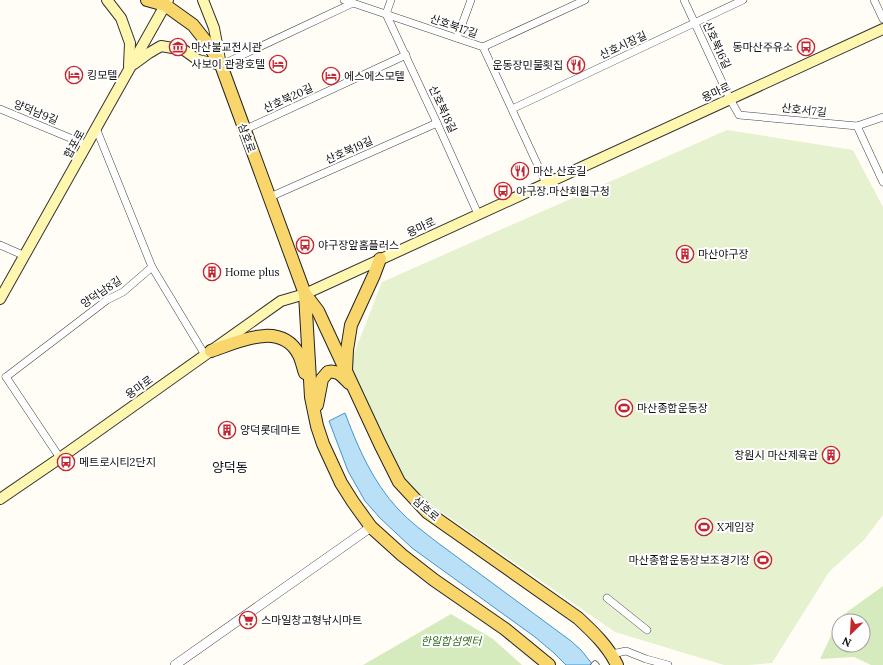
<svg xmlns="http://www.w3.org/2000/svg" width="883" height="665" font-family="Lora,'Noto Sans KR',serif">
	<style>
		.green { fill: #d5ebbd; fill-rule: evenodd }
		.pitch { fill: #e6f2cf }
		.water { fill: #b9e0f7; stroke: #3f96cf }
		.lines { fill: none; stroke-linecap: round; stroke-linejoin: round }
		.pedestrian-casing { stroke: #444; stroke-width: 7 }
		.minor-casing { stroke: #444; stroke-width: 8 }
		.tertiary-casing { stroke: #444; stroke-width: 10 }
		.secondary-casing { stroke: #333; stroke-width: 12 }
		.primary-casing { stroke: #222; stroke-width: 14 }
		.pedestrian { stroke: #fff; stroke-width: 5.5 }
		.minor { stroke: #fff; stroke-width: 7 }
		.tertiary { stroke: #fff; stroke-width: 9 }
		.secondary { stroke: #fff6b0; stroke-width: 10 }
		.primary { stroke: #f9d66b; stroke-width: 12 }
		.labels { text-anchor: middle; stroke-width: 4; stroke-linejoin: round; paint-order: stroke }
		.street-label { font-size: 11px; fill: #111; stroke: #fff }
		.poi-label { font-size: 11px; fill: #111; stroke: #fff; text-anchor: start }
		.park-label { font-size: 11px; font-style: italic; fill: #2f6b1f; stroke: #fff }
		.quarter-label { font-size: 13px; fill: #111; stroke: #fff }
	</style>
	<rect width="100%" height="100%" fill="#fffdf5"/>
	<g class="green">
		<path d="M883 586V665H871L854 657 820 659 840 617ZM839 621H863V645H839Z"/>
		<path d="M451 614 493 639 522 665H363Z"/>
	</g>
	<path class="pitch" d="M727 130 853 150 883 207V515L864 540 829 572 772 663 749 665H724L615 632 421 498 394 464 349 368 355 351 382 282Z"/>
	<path class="water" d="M345 413C358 448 373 482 398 509 410 522 424 532 438 543L571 641 581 650 593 665H566L554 653 535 637 412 548 380 518 365 501 348 471 329 421Z"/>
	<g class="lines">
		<defs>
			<path id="pedestrian" d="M594 665 595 664 596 665"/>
			<g id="minor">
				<path d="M344 0 483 47 546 183"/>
				<path d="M391 0 386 14 437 123 478 214"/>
				<path d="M684 0 730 99 739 115 857 126 883 117"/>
				<path d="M874 0 883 19"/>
				<path d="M457 38 471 0"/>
				<path d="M483 47 585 0"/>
				<path d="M221 65 353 3"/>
				<path d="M0 109 87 145"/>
				<path d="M512 109 743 0"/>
				<path d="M857 126 883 182"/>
				<path d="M96 128 152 267 205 355"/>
				<path d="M244 130 406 55"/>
				<path d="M270 197 437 123"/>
				<path d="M0 245 25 256"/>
				<path d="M6 377 107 300 123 292 152 267"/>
				<path d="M6 377 60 458"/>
				<path d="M607 598 647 630"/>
				<path d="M612 654 626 651 646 659 668 665"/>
			</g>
			<path id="tertiary" d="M175 665 371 527"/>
			<g id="secondary">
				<path d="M107 0 121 18 130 43 129 66"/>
				<path d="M134 64 149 53 161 46 184 50 198 60 221 65 214 28 203 0"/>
				<path d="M0 299 168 0"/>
				<path d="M0 499 60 458 281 301 305 294 883 29"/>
			</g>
			<g id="primary">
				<path d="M147 0 165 5 193 25 208 44 221 65 305 294 311 397 317 426 323 444 341 483 353 502 371 527 402 555 434 580 505 629 549 665"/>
				<path d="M305 294 318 311 380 444 399 482 427 512 578 618C593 632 608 646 617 665"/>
				<path d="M211 351C238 342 281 320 299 355 302 361 303 368 305 373"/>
				<path d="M346 370 347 350 351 325 374 275 380 259"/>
				<path d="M317 405 322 379 328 372C338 370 342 376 349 383"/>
			</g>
		</defs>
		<use href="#pedestrian" class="pedestrian-casing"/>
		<use href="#minor" class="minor-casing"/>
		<use href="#tertiary" class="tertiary-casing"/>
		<use href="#secondary" class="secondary-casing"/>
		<use href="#primary" class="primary-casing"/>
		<use href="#pedestrian" class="pedestrian"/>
		<use href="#minor" class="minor"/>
		<use href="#tertiary" class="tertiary"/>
		<use href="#secondary" class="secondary"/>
		<use href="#primary" class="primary"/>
	</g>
	<defs>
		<symbol id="museum-ring" viewBox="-11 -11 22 22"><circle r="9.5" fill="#fff" stroke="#c4262e" stroke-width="1.5"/><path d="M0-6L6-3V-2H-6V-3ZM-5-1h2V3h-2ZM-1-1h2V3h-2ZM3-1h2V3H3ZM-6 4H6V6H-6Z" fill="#c4262e"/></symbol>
		<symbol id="bus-ring" viewBox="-11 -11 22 22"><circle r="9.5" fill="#fff" stroke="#c4262e" stroke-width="1.5"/><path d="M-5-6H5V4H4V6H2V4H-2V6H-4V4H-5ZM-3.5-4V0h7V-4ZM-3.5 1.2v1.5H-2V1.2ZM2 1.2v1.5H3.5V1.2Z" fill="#c4262e"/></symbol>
		<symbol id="hotel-ring" viewBox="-11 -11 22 22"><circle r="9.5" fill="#fff" stroke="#c4262e" stroke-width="1.5"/><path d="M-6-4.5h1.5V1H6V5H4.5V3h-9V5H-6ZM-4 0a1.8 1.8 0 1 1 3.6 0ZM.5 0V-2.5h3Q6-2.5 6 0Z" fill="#c4262e"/></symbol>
		<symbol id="restaurant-ring" viewBox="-11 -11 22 22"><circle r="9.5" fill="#fff" stroke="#c4262e" stroke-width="1.5"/><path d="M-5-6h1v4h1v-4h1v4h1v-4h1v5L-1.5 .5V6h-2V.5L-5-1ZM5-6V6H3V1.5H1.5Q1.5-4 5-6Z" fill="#c4262e"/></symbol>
		<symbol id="building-ring" viewBox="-11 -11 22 22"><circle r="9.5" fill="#fff" stroke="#c4262e" stroke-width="1.5"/><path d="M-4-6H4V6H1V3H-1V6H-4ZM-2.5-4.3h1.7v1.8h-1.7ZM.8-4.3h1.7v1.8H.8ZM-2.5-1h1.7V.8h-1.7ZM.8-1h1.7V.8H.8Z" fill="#c4262e"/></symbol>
		<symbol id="stadium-ring" viewBox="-11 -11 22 22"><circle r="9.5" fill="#fff" stroke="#c4262e" stroke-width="1.5"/><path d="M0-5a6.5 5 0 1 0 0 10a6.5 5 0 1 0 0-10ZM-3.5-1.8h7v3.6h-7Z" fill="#c4262e"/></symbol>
		<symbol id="supermarket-ring" viewBox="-11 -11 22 22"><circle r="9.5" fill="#fff" stroke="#c4262e" stroke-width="1.5"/><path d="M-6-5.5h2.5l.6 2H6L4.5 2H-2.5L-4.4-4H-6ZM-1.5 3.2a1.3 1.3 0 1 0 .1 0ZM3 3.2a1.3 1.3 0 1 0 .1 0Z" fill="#c4262e"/></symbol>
	</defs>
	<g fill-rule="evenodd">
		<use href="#museum-ring" x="168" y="37" width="20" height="20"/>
		<use href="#bus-ring" x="796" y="37" width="20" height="20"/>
		<use href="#hotel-ring" x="268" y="54" width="20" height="20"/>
		<use href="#restaurant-ring" x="566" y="55" width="20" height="20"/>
		<use href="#hotel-ring" x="64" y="65" width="20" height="20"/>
		<use href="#hotel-ring" x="321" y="66" width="20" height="20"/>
		<use href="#restaurant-ring" x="510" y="161" width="20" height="20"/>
		<use href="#bus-ring" x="493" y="181" width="20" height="20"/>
		<use href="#bus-ring" x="295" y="235" width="20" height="20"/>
		<use href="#building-ring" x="675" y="244" width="20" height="20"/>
		<use href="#building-ring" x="202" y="262" width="20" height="20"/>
		<use href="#stadium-ring" x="614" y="398" width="20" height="20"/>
		<use href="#building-ring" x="217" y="420" width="20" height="20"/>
		<use href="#building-ring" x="821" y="445" width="20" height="20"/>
		<use href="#bus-ring" x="56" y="452" width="20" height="20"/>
		<use href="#stadium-ring" x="694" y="517" width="20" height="20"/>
		<use href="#stadium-ring" x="753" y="550" width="20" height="20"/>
		<use href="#supermarket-ring" x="238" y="610" width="20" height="20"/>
	</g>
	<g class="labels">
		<g class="street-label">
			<text transform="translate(454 26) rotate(19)" y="4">산호북17길</text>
			<text transform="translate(623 45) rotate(-25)" y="4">산호시장길</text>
			<text transform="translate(717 45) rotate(65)" y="4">산호북16길</text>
			<text transform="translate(716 92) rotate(-25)" y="4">용마로</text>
			<text transform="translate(288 98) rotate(-25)" y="4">산호북20길</text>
			<text transform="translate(443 109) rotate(65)" y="4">산호북18길</text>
			<text transform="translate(804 110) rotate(6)" y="4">산호서7길</text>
			<text transform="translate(36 112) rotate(22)" y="4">양덕남9길</text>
			<text transform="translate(247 138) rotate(70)" y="4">삼호로</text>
			<text transform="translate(74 144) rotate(-61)" y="4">합포로</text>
			<text transform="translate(349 150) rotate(-24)" y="4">산호북19길</text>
			<text transform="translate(421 227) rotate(-25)" y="4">용마로</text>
			<text transform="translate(101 292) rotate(-34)" y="4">양덕남8길</text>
			<text transform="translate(139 387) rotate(-36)" y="4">용마로</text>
			<text transform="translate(426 509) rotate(41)" y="4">삼호로</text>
		</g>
		<g class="poi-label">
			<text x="191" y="51">마산불교전시관</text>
			<text x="793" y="51" text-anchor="end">동마산주유소</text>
			<text x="265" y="68" text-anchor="end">사보이 관광호텔</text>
			<text x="563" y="69" text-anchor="end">운동장민물횟집</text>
			<text x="87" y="79">킹모텔</text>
			<text x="344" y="80">에스에스모텔</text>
			<text x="533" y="175">마산 산호길</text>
			<text x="516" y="195">야구장.마산회원구청</text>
			<text x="318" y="249">야구장앞홈플러스</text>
			<text x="698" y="258">마산야구장</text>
			<text x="225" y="276">Home plus</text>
			<text x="637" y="412">마산종합운동장</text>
			<text x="240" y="434">양덕롯데마트</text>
			<text x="818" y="459" text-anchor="end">창원시 마산제육관</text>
			<text x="79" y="466">메트로시티2단지</text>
			<text x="717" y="531">X게임장</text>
			<text x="750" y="564" text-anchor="end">마산종합운동장보조경기장</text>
			<text x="261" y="624">스마일창고형낚시마트</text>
		</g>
		<g class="park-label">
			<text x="451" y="645">한일합섬옛터</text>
		</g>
		<g class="quarter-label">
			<text x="230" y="472">양덕동</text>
		</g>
	</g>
	<g transform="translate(851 633) rotate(205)"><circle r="19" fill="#ffffff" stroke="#a0a0a0"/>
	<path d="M0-3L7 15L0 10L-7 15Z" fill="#c4262e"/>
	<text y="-6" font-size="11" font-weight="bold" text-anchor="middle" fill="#111111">N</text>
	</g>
</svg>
